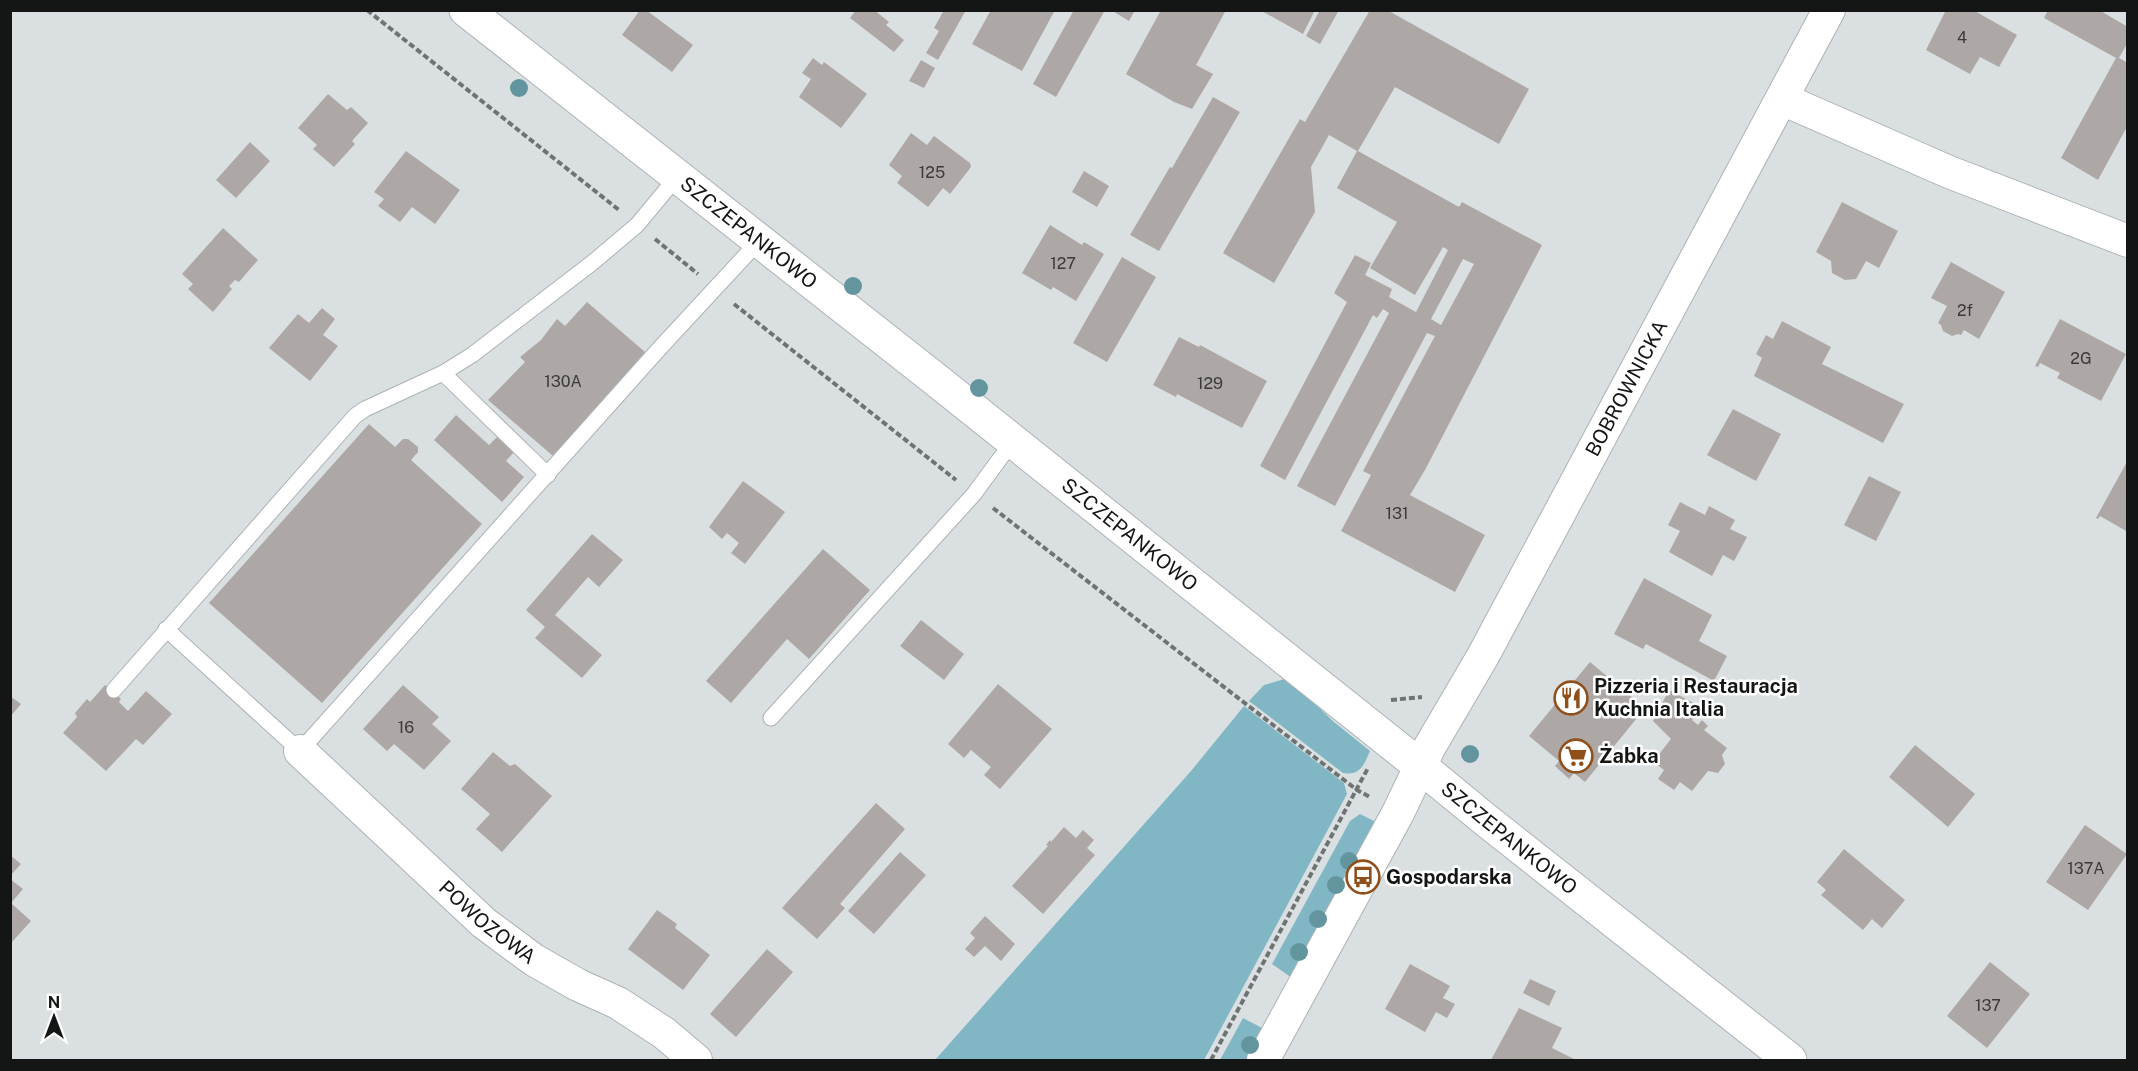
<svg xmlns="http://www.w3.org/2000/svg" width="2138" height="1071" font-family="'Public Sans',sans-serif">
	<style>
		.green { fill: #81b7c5 }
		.building { fill: #ada8a5; fill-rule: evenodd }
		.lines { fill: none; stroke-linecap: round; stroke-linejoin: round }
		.lane-casing { stroke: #acb2b4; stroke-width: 17 }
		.street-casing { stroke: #acb2b4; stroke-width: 34 }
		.secondary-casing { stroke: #acb2b4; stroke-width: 35 }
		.path { stroke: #6f7374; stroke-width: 4; stroke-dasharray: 6 3; stroke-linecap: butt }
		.lane { stroke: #fff; stroke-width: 15 }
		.street { stroke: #fff; stroke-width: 32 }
		.secondary { stroke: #fff; stroke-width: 33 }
		.tree { fill: #62959e }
		.labels { text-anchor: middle; stroke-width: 5; stroke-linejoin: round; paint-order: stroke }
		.number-label { font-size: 16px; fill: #3a3a3a }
		.street-label { font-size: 20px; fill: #141616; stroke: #fff }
		.poi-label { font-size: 20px; font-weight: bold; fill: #141616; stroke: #fff; text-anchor: start }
	</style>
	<rect width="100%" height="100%" fill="#dae0e2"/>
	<g class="green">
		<path d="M1288 678 1334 722 1370 751C1364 765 1360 776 1343 773L1249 701 1264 685Z"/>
		<path d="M1244 706 1344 783 1347 794 1204 1060H935L1191 771Z"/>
		<path d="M1360 814 1376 822 1338 889V893L1292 978 1272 964 1350 821Z"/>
		<path d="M1243 1018 1264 1029 1247 1060H1220Z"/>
	</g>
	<g class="building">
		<path d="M640 10H646L693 45 672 72 622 35Z"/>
		<path d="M856 10H874L889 22 886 25 904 40 894 52 850 18Z"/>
		<path d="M944 10H966L938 60 926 53 939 31 934 28Z"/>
		<path d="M991 10H1055L1022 71 972 44Z"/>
		<path d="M1074 10H1105L1056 97 1033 84Z"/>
		<path d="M1111 10H1135L1129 21Z"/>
		<path d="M1161 10H1226L1196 65 1213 74 1192 109 1174 102 1126 74Z"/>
		<path d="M1260 10H1315L1303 34Z"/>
		<path d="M1320 10H1339L1320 44 1306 36Z"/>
		<path d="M1370 10H1387L1529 89 1499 144 1395 87 1358 151 1459 207 1462 202 1542 245 1425 470 1410 495 1485 535 1455 592 1341 531 1371 475 1363 471 1435 336 1427 333 1335 506 1297 486 1389 313 1383 309 1377 318 1373 315 1285 480 1260 466 1347 302 1334 293 1355 255 1371 263 1365 275 1392 289 1389 297 1416 312 1448 250 1443 247 1415 295 1370 268 1397 222 1337 188 1357 151 1329 135 1311 167 1315 212 1274 283 1223 253 1300 119 1305 122ZM1463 259 1474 264 1441 325 1431 319Z"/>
		<path d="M1946 10H1973L2017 35 1999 67 1980 57 1970 74 1926 50Z"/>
		<path d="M2048 10H2099L2128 27V42L2119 58 2128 63V125L2098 180 2061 158 2116 58 2044 18Z"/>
		<path d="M813 58 822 65 824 62 867 94 841 128 799 97 811 79 802 73Z"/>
		<path d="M921 60 935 68 924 88 909 81Z"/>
		<path d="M328 94 347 110 351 107 368 123 352 141 355 144 334 167 313 149 317 145 298 128Z"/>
		<path d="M1213 97 1240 112 1159 251 1130 235 1170 167 1172 168Z"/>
		<path d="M911 133 927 145 934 136 970 163 971 167 950 194 943 188 928 207 897 183 902 176 889 165Z"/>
		<path d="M250 142 270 161 236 198 216 180Z"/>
		<path d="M406 151 460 190 435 224 412 207 400 222 378 206 384 199 374 192Z"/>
		<path d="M1084 171 1109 186 1097 207 1072 192Z"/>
		<path d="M1842 202 1898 231 1879 268 1866 261 1856 279 1845 280 1832 273 1831 261 1816 252Z"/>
		<path d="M1050 225 1082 245 1084 242 1104 254 1076 301 1053 287 1051 290 1022 273Z"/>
		<path d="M223 228 258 260 239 282 235 280 229 286 232 289 213 312 188 289 193 284 182 274Z"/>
		<path d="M1122 257 1156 277 1107 362 1073 343Z"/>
		<path d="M1951 262 2005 292 1979 339 1964 330 1961 335 1958 334 1952 336 1943 331 1941 325 1938 323 1947 306 1931 298Z"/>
		<path d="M587 302 645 352 553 456 488 400 525 362 520 357 541 340 557 319 565 326Z"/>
		<path d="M322 308 335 319 323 335 338 346 310 381 269 348 298 314 309 323Z"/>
		<path d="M2060 319 2126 354 2101 401 2057 378 2060 373 2040 363 2038 367 2035 366Z"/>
		<path d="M1782 321 1831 347 1822 364 1904 404 1883 443 1754 376 1762 358 1756 354 1766 335 1773 339Z"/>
		<path d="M1179 337 1199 347 1200 345 1267 381 1242 428 1177 394 1176 397 1153 385Z"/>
		<path d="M1733 409 1781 434 1756 481 1707 455Z"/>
		<path d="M456 415 489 445 497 437 514 452 506 461 524 477 502 502 434 440Z"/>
		<path d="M369 424 395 447 403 439H408L418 447V452L411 460 482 524 322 703 209 603Z"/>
		<path d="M2128 460V532L2100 516 2098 519 2096 518Z"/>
		<path d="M1869 476 1901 492 1876 541 1844 525Z"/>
		<path d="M743 481 785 512 745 564 731 553 739 543 727 533 722 539 709 527Z"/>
		<path d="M1680 502 1705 515 1709 506 1735 520 1730 529 1747 537 1734 561 1723 555 1712 576 1669 552 1680 531 1668 525Z"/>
		<path d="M592 534 623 560 599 587 588 577 555 615 602 655 582 678 535 638 545 627 526 610Z"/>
		<path d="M823 549 870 590 809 659 787 639 731 703 706 681Z"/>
		<path d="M1644 578 1712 615 1699 641 1727 656 1714 681 1646 644 1643 649 1614 634Z"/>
		<path d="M921 620 964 654 944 680 900 646Z"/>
		<path d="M1590 662 1645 708 1585 782 1574 773 1569 779 1555 766 1559 761 1529 736Z"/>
		<path d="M998 684 1052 729 1000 789 984 775 991 767 971 750 964 758 948 744Z"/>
		<path d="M105 685 121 699 119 702 128 711 146 691 172 714 143 745 136 739 106 771 63 733 77 717 75 713 87 699 90 702Z"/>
		<path d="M403 685 439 717 432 724 451 741 424 770 394 744 387 751 363 729Z"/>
		<path d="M1669 690 1703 708 1692 720 1698 725 1702 720 1708 726 1704 730 1727 748 1722 755 1725 764 1718 773 1708 771 1692 791 1680 782 1674 790 1658 779 1664 770 1653 762 1671 739 1653 721Z"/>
		<path d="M10 696 21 704 10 717Z"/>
		<path d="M1915 745 1975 794 1948 827 1889 777Z"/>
		<path d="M493 752 510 766 515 764 552 796 502 852 476 829 490 814 461 789Z"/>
		<path d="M876 803 905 829 840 904 845 908 817 939 782 908Z"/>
		<path d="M2085 825 2127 854 2088 910 2046 882Z"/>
		<path d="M1064 827 1076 838 1083 830 1094 840 1087 848 1095 855 1043 914 1012 886 1048 846 1046 845 1050 840 1051 842Z"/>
		<path d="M1844 849 1905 900 1882 928 1872 919 1863 930 1821 895 1826 890 1817 882Z"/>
		<path d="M900 852 926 875 874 934 848 911Z"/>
		<path d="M10 855 21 864 10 876Z"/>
		<path d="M10 879 23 889 11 903 31 921 12 942 10 941Z"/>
		<path d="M657 910 677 924 675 928 710 955 683 990 628 949Z"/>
		<path d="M985 916 1015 944 1001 961 985 946 974 957 965 949 975 938 970 933Z"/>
		<path d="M767 949 793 972 736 1037 710 1014Z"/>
		<path d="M1990 962 2030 994 1987 1048 1947 1016Z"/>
		<path d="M1410 964 1450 986 1443 998 1455 1004 1447 1018 1436 1012 1425 1032 1385 1009Z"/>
		<path d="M1530 979 1556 991 1549 1006 1523 993Z"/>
		<path d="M1519 1008 1562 1028 1552 1048 1576 1060H1491Z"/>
	</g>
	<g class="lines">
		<defs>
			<g id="lane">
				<path d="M443 373 548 475"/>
				<path d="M166 629 300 751 659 349 759 241"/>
				<path d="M114 690 355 416 365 409 443 373 472 355 592 263 637 225 677 177"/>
				<path d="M771 718 974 494 1013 441"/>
			</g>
			<g id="street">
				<path d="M1782 99 1949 172 2128 241"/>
				<path id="s1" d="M300 751 484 923 534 960 578 985 618 1003 664 1033 696 1060"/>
				<path id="s2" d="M1263 1060 1398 813 1429 748 1483 656 1829 10"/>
			</g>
			<g id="secondary">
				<path id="s3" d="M466 10 935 379 1420 766 1487 821 1790 1060"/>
			</g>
		</defs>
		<use href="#lane" class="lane-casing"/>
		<use href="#street" class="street-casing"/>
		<use href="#secondary" class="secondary-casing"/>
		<g class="path">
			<path d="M367 10 619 210"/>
			<path d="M655 239 698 274"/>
			<path d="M734 304 956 480"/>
			<path d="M993 508 1357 790 1370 797"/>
			<path d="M1391 700 1422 697"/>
			<path d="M1211 1060 1368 768"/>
		</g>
		<use href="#lane" class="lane"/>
		<use href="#street" class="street"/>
		<use href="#secondary" class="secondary"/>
	</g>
	<g class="tree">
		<circle cx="519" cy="88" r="9"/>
		<circle cx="853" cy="286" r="9"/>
		<circle cx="979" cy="388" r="9"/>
		<circle cx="1470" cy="754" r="9"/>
		<circle cx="1349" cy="861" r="9"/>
		<circle cx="1336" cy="885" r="9"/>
		<circle cx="1318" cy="919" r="9"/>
		<circle cx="1299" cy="952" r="9"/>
		<circle cx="1250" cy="1045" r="9"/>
	</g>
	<defs>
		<symbol id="restaurant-ring" viewBox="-11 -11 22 22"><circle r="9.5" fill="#fff" stroke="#90501b" stroke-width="1.5"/><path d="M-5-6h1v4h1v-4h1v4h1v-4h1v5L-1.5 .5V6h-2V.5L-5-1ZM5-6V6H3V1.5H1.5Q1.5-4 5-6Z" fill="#90501b"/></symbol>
		<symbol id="supermarket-ring" viewBox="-11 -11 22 22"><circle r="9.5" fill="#fff" stroke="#90501b" stroke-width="1.5"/><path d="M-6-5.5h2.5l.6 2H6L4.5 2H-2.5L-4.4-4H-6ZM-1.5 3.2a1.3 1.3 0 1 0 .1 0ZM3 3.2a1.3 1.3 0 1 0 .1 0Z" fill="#90501b"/></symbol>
		<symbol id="bus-ring" viewBox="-11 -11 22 22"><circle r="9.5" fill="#fff" stroke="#90501b" stroke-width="1.5"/><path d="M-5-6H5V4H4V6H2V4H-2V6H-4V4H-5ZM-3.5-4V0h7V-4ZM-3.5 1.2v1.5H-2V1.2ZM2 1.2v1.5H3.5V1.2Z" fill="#90501b"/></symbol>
	</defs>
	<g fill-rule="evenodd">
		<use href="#restaurant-ring" x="1552" y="679" width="38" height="38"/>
		<use href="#supermarket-ring" x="1557" y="737" width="38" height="38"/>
		<use href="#bus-ring" x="1344" y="858" width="38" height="38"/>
	</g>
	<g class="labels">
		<g class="number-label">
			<text x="1962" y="43">4</text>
			<text x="932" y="178">125</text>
			<text x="1063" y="269">127</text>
			<text x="1965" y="316">2f</text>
			<text x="2081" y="364">2G</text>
			<text x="563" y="387">130A</text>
			<text x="1210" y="389">129</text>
			<text x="1397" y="519">131</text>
			<text x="406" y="733">16</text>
			<text x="2086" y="874">137A</text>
			<text x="1988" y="1011">137</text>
		</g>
		<g class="street-label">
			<text dy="7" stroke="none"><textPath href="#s3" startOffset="360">SZCZEPANKOWO</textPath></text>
			<text dy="7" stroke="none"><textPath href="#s2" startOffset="764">BOBROWNICKA</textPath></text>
			<text dy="7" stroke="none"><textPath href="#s3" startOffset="846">SZCZEPANKOWO</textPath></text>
			<text dy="7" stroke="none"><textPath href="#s3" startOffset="1332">SZCZEPANKOWO</textPath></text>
			<text dy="7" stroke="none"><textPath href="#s1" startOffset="254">POWOZOWA</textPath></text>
		</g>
		<g class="poi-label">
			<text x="1594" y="693">Pizzeria i Restauracja<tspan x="1594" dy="23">Kuchnia Italia</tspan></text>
			<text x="1599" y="763">Żabka</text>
			<text x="1386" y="884">Gospodarska</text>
		</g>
	</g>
	<rect width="2138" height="1071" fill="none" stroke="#141616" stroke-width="24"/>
	<g transform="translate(54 1017)" stroke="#ffffff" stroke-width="4.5" paint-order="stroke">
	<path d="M0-4.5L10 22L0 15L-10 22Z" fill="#141616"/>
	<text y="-9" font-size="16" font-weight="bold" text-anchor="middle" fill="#141616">N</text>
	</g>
</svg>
